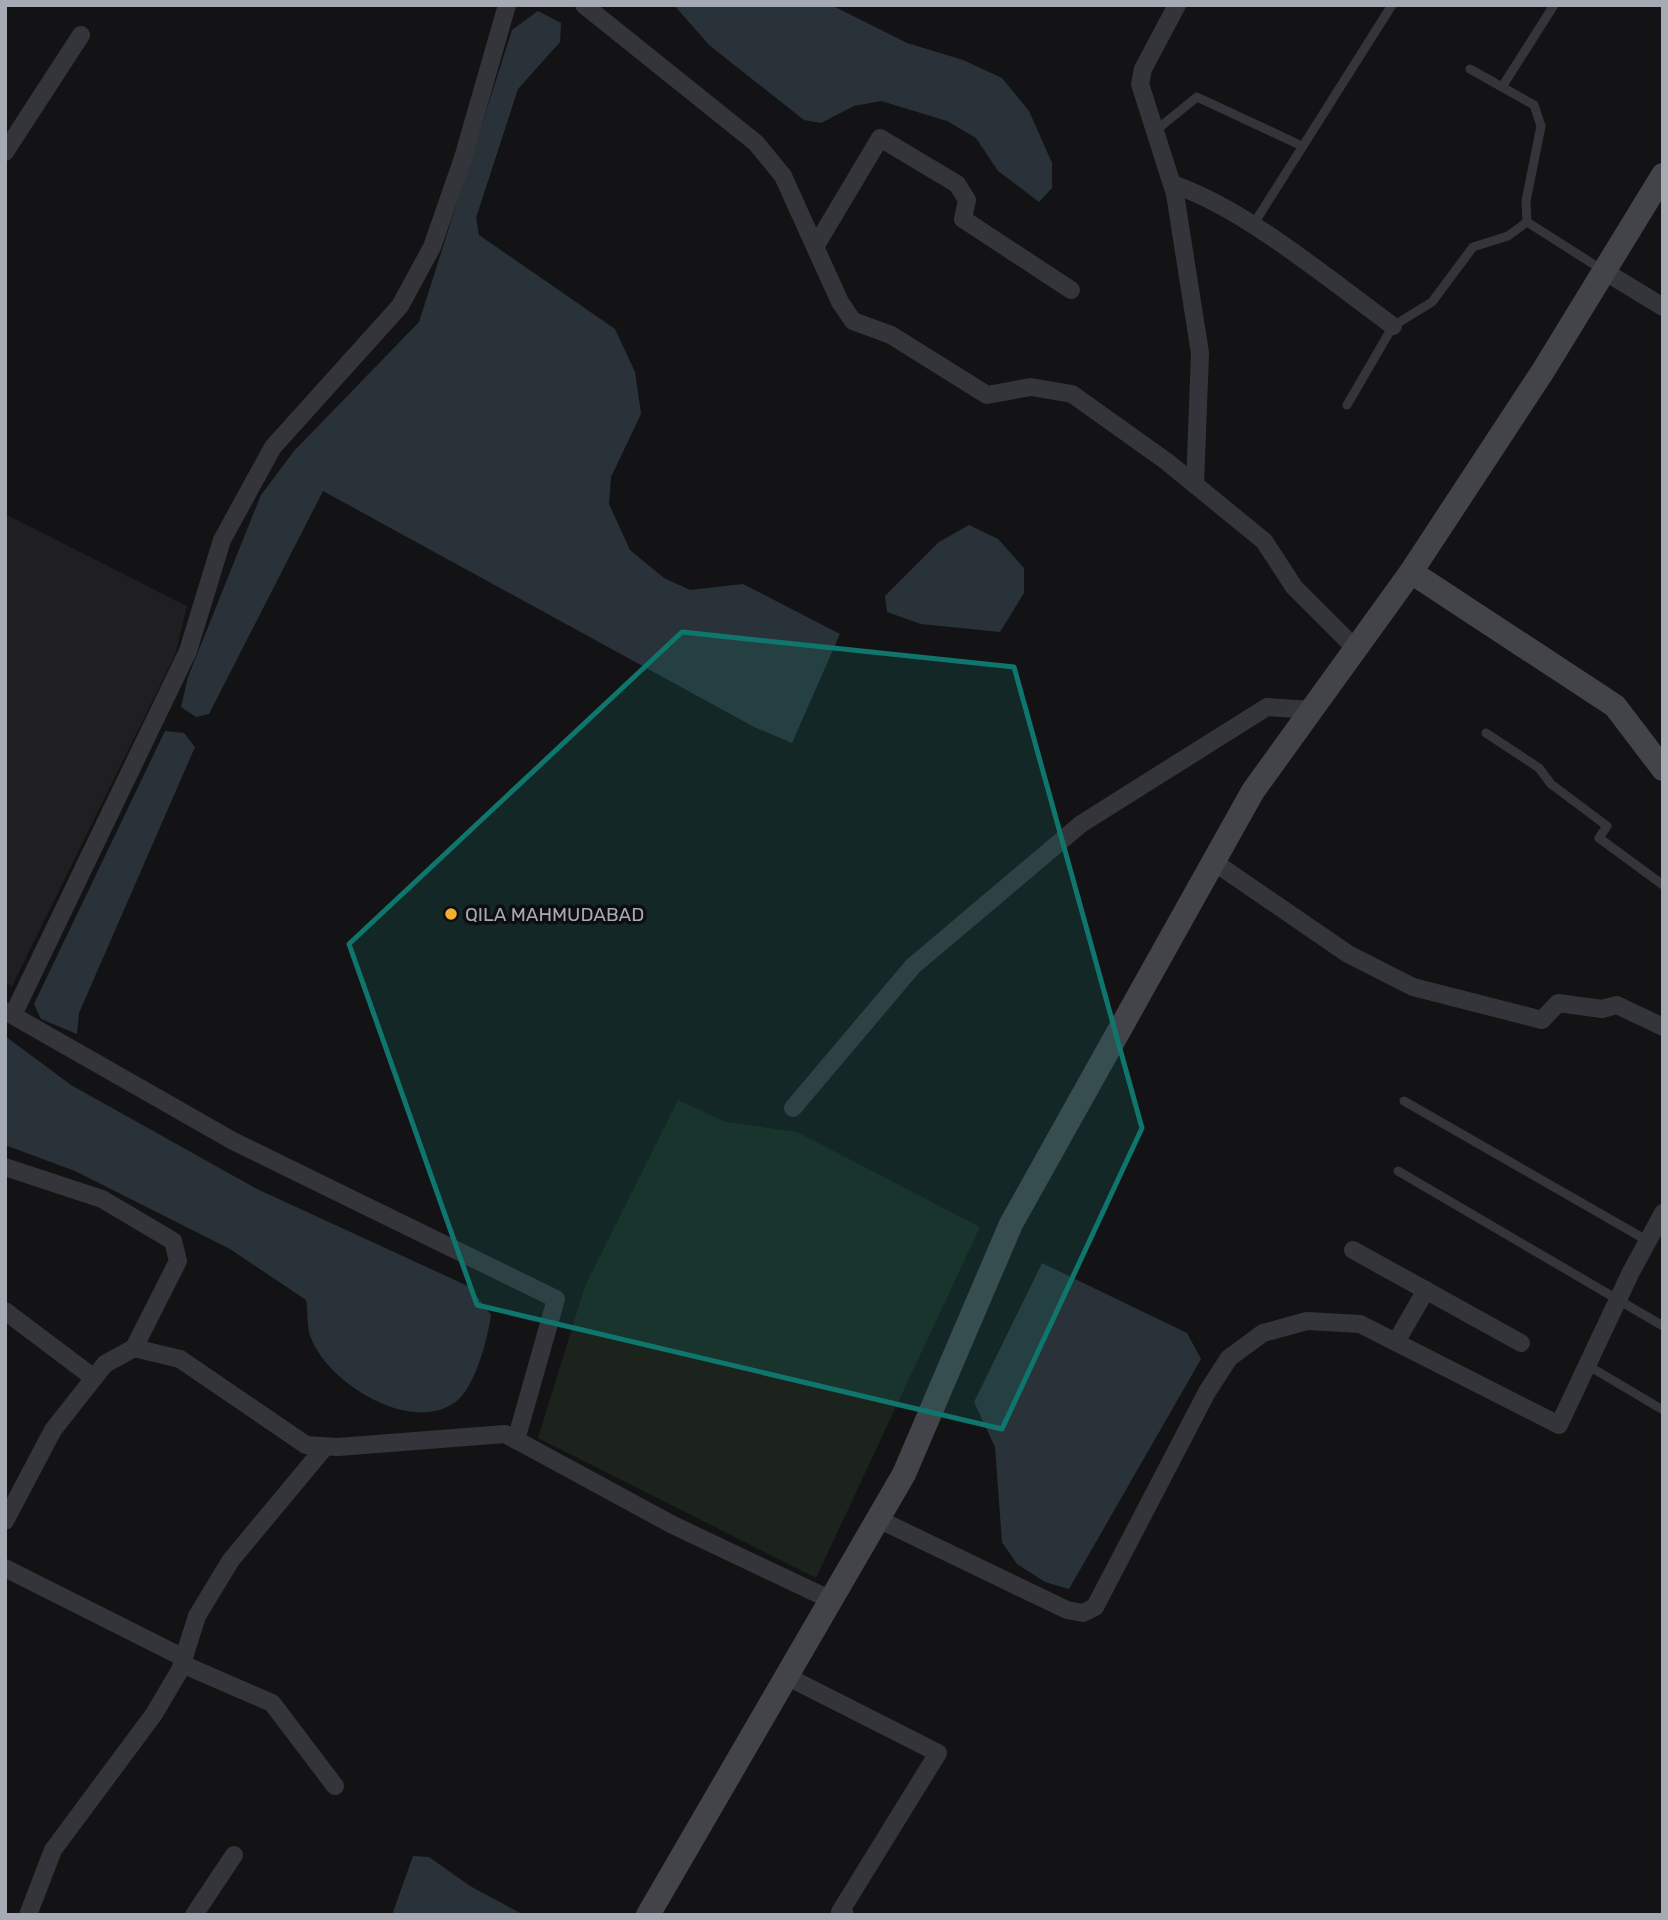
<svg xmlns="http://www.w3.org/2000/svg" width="1668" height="1920" font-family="Rubik,sans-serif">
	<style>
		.built { fill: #1f1f22 }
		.green { fill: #1b231c }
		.water { fill: #2a3239 }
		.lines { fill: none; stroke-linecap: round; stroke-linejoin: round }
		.lane { stroke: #34353a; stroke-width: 9 }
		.street { stroke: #34353a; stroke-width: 18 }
		.secondary { stroke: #42444a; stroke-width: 24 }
		.marked { fill: #0f766e; fill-opacity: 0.2; stroke: #0f766e; stroke-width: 5; stroke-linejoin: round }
		.poi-dot { fill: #f2b02e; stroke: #0e0e10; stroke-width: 2.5 }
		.labels { text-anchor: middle; stroke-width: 7; stroke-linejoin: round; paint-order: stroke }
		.poi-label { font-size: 19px; fill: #a5aab5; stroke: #0e0e10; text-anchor: start }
	</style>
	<rect width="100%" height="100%" fill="#131315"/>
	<path class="built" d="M5 514 187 606 175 655 12 986 5 983Z"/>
	<path class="green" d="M678 1100 726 1122 797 1132 980 1227 816 1578 538 1438 585 1286Z"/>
	<g class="water">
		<path d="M674 5H831L907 43 963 60 1002 78 1029 111 1052 163V188L1039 202 998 171 976 138 947 121 881 101 854 106 821 123 804 120 709 45Z"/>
		<path d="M538 11 561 23 560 42 518 89 476 218 479 235 615 329 635 372 641 414 611 477 609 504 630 550 664 578 690 590 743 584 840 634 792 743 754 727 323 491 209 714 196 717 181 707 188 677 261 495 294 451 419 322 512 30Z"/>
		<path d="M969 525 998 539 1024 568V593L1000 632 921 624 887 612 885 596 939 542Z"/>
		<path d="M165 731 184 733 195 747 79 1013 77 1034 41 1019 34 1004Z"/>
		<path d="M5 1036 71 1085 257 1189 470 1287 491 1315C488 1337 476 1383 459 1399 415 1439 322 1381 309 1332 307 1322 308 1310 306 1300L230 1249 75 1171 5 1145Z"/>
		<path d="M1042 1263 1187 1333 1201 1359 1069 1589 1045 1582 1017 1564 1002 1542 995 1447 974 1402Z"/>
		<path d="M413 1856 429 1857 470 1886 524 1915H392Z"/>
	</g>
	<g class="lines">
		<g class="lane">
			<path d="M1470 69 1534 105 1541 126 1526 201 1527 222 1601 269"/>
			<path d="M1502 87 1554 5"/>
			<path d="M1155 131 1197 97 1302 146"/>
			<path d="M1253 225 1392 5"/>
			<path d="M1347 405 1393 326 1432 302 1473 247 1508 236 1527 222"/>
			<path d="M1486 733 1539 768 1551 784 1607 826 1599 838 1663 885"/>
			<path d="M1404 1101 1648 1241"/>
			<path d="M1398 1171 1663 1326"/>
			<path d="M1587 1365 1663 1410"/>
		</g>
		<g class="street">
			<path d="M584 5 756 143 783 176 840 302 853 321 891 335 987 395 1031 387 1072 394 1166 461 1264 541 1294 587 1356 649"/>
			<path d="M1177 5 1143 69 1140 84 1175 194 1200 353 1195 485"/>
			<path d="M5 152 81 35"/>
			<path d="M1172 184C1243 207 1331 281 1393 326"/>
			<path d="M815 247 880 138 957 184 967 200 963 219 1071 290"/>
			<path d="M1604 271 1663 307"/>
			<path d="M1214 862 1348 954 1413 987 1542 1020 1558 1003 1602 1009 1617 1005 1663 1027"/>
			<path d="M5 1011 233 1141 556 1299 516 1440"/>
			<path d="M13 1015 188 651 222 540 273 447 400 306 432 247 463 158 507 5"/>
			<path d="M793 1108 913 966 1081 824 1267 707 1312 710"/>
			<path d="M5 1167 102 1199 173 1241 178 1261 134 1348"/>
			<path d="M1353 1250 1521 1343"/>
			<path d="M5 1311 94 1378"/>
			<path d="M1396 1342 1426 1290"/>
			<path d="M878 1519 1067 1610 1083 1613 1095 1607 1207 1392 1229 1358 1263 1333 1307 1321 1360 1324 1559 1425 1631 1272 1663 1213"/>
			<path d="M5 1521 53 1430 105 1364 134 1348 180 1359 306 1445 338 1447 505 1434 671 1524 831 1600"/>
			<path d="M5 1568 184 1658"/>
			<path d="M182 1664 272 1703 335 1786"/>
			<path d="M786 1676 938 1753 840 1912 845 1915"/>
			<path d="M28 1915 53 1850 154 1714 180 1670 197 1616 231 1560 325 1447"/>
			<path d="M194 1915 234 1855"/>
		</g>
		<g class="secondary">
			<path d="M1411 572 1615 706 1663 769"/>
			<path d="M648 1915 904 1474 1011 1224 1253 791 1411 572 1543 371 1663 175"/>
		</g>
	</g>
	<path class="marked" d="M682 632 1014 667 1142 1128 1002 1429 477 1305 349 944Z"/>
	<circle class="poi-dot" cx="451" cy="914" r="7"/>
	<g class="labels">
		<g class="poi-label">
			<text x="465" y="921">QILA MAHMUDABAD</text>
		</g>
	</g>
	<rect width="1668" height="1920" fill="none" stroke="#a5aab5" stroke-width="14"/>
</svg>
